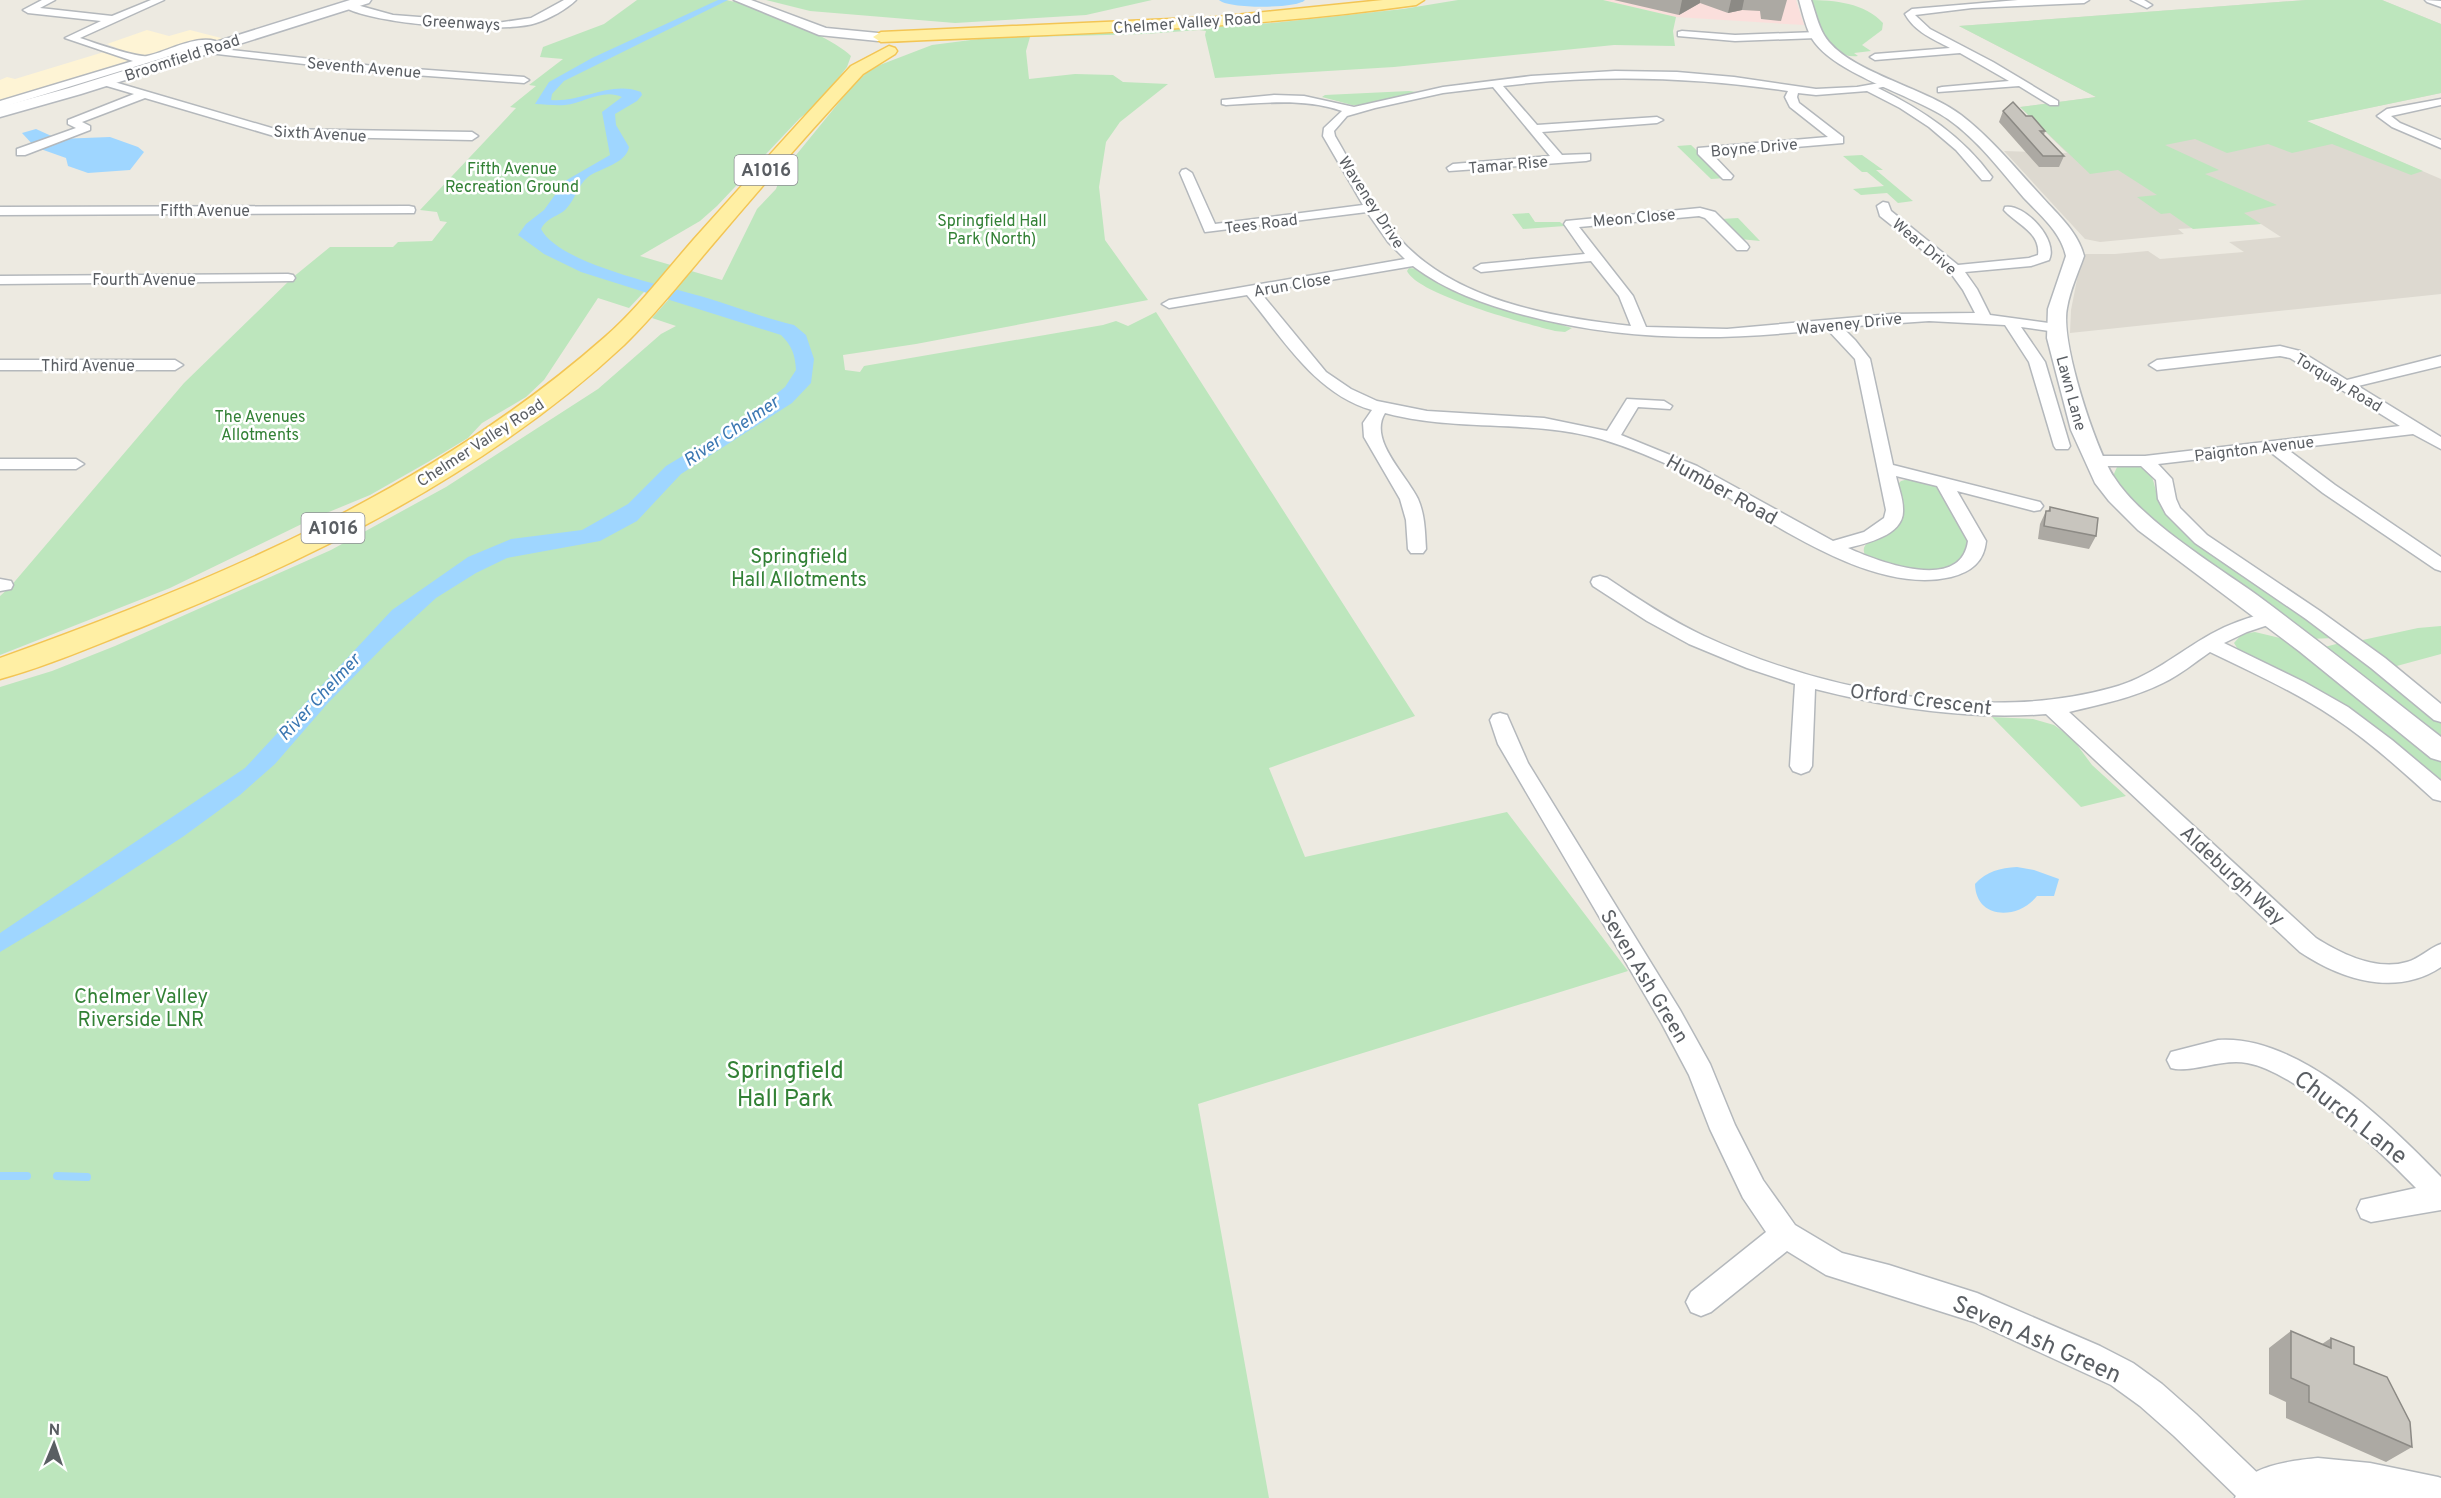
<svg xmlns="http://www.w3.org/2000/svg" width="2441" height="1498" font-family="Overpass,sans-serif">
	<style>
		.commercial { fill: #fef4d5 }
		.education { fill: #ddd9d0 }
		.medical { fill: #fbdfdc }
		.green { fill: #bde6bd }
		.water { fill: #9fd6ff }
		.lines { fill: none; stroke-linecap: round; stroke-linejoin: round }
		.stream { stroke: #9fd6ff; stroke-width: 8 }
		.river { fill: #9fd6ff; fill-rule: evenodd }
		.minor-casing { stroke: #b4b8bc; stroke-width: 3 }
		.tertiary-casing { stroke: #b4b8bc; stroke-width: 3 }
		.secondary-casing { stroke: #b5b9be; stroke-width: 3 }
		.primary-casing { stroke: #f3c554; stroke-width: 3 }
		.minor { fill: #fff; fill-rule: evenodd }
		.tertiary { fill: #fff; fill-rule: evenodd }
		.secondary { fill: #fff; fill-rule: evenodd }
		.primary { fill: #ffefa4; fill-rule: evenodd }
		.wall { fill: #aca9a3 }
		.shaded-wall { fill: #8c8a85 }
		.building { fill: #c8c5be; stroke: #8c8a85; stroke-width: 1.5 }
		.labels { text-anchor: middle; stroke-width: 5; stroke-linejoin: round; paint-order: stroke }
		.far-street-label { font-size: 16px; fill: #5a5e63; stroke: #fff }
		.far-park-label { font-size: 16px; fill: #328135; stroke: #fff }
		.shield { fill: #fff; stroke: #8c8e92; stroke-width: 1.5 }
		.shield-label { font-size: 18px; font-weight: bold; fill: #5a5e63 }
		.far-water-label { font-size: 18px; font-style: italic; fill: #3b77b2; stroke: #fff }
		.street-label { font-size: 20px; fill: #5a5e63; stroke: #fff }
		.park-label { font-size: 20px; fill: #328135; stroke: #fff }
		.near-park-label { font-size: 24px; fill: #328135; stroke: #fff }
		.near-street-label { font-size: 24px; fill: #5a5e63; stroke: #fff }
	</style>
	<rect width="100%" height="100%" fill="#edeae1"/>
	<path class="commercial" d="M147 30 169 36 190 30 225 39 93 82 0 107V80L7 77 15 79 117 48 107 44Z"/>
	<path class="education" d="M2306 0H2382L2441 24V93L2306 121 2441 179V294L2070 333 2071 310 2082 254H2115L2148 251 2160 259 2244 252 2229 242 2281 237 2261 224 2178 229 2184 234 2100 242 2085 239 2004 151 2067 153 2020 107 2096 97 1959 26Z"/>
	<path class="medical" d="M1603 0H1796L1804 25 1676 17Z"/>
	<g class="green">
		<path d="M637 0C665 0 697 0 725 0 753 4 831 36 851 56L847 67 817 105 800 118 717 206 700 221 640 256 722 280 757 209 776 189 781 175 792 160 854 84 872 68 932 45 994 37 1272 23 1403 9 1458 0H1603L1676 17 1673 31 1675 46 1614 45 1394 67 1215 78 1205 35 1206 31 1199 30 1145 34 1030 37 1026 51 1029 79 1075 74 1113 75 1123 82 1168 84 1120 122 1106 142 1099 187 1105 240 1148 300 916 344 843 355 845 370 860 372 864 366 1103 325 1116 321 1128 326 1156 312 1415 716 1269 768 1305 857 1507 812 1628 971 1198 1104 1269 1498H0V687L52 671 115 646 331 550 446 487 598 389 661 334 676 326 652 318 669 299 644 292 629 308 598 298 544 380 526 397 482 423 468 438 428 462 370 495 312 519 170 588 0 655V596L10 587 184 383 292 278 330 247H393L398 242 432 241 447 222 440 221 437 212 420 210 516 108 510 107 536 86 529 85 563 59 540 57 543 47 604 24Z"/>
		<path d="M766 0H1152L1086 15 955 23 810 11Z"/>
		<path d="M1809 0C1834 0 1865 3 1883 23L1882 30 1862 45 1871 51 1854 53 1858 56C1829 60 1817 22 1809 0Z"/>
		<path d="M2306 0H2382L2441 24V93L2307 121 2423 171 2411 175 2332 144 2292 153 2268 144 2227 153 2195 139 2165 145 2219 170 2205 174 2277 205 2244 213 2261 224 2193 229 2170 213 2161 214 2137 197 2157 195 2118 170 2090 174 2020 107 2096 97 1959 26Z"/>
		<path d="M1409 91 1417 92 1360 105H1352L1322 97 1325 95Z"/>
		<path d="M1691 145 1726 178 1711 179 1677 146Z"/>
		<path d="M1862 155 1883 170H1876L1913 201 1898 203 1887 193 1861 195 1853 189 1884 186 1867 172H1862L1843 156Z"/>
		<path d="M1529 213 1535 222H1560L1565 226 1523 229 1512 214Z"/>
		<path d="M1738 218 1760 241 1740 239 1721 219Z"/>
		<path d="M1409 268 1419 269 1478 301 1572 328 1565 332 1555 331C1527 324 1418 295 1407 271Z"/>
		<path d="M2120 465C2162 465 2148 481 2163 508L2334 638 2310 639 2224 578 2132 503 2113 476 2117 467Z"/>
		<path d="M1912 478 1938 487 1968 540C1970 567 1931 575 1910 571 1895 568 1879 560 1865 555 1856 536 1898 539 1903 517 1906 506 1899 495 1898 484L1901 481Z"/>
		<path d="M2441 626V654L2393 667 2358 641 2418 628Z"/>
		<path d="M2255 632 2280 638 2305 649 2441 760V787L2239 651 2234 643 2242 634Z"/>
		<path d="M2340 643 2441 722V742L2321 648Z"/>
		<path d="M1992 717 2033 719 2054 725 2072 738 2092 765 2126 796 2081 807Z"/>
	</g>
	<g class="water">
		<path d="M718 0H728L564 81 552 94 551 100C581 103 611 80 641 92L642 95 637 101 615 114 616 125 629 147C626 164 600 168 588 177 578 185 575 200 566 209 558 217 547 217 541 229 560 265 668 286 707 298 736 307 764 318 794 325L806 335 814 359 811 383 792 403 681 474 637 521 600 541 507 558 476 573 436 598 387 643 328 703 275 764 240 795 184 836 85 901 0 952V933L245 768 392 610 468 557 511 539 582 530 628 504 666 466 744 419 785 387 796 370C795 354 792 346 781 335L581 272 544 254 518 235 526 224 544 210 565 181 610 155 602 112 622 97C603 88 584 103 565 105 555 106 545 104 535 104L549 82 592 58Z"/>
		<path d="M36 129 58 139 110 137 138 147 144 152 130 170 88 173 68 166 66 158 35 147 22 133Z"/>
		<path d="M2017 867 2034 870 2059 879 2054 896H2037C2018 920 1976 920 1975 884 1987 871 2000 868 2017 867Z"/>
	</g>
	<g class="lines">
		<g class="stream">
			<path d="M0 1176H27"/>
			<path d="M57 1176 87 1177"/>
		</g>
		<path class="river" d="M1219 0H1305C1297 9 1227 9 1219 0Z"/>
		<defs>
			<g id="minor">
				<path d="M42 0H55L40 8 112 16 151 0H164L80 38C92 42 137 58 147 56 168 52 203 30 223 45L218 48 202 46 0 108V101L133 61 65 38 101 21 28 13 23 10Z"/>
				<path d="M564 0H576C567 9 549 19 536 23 504 34 367 25 341 5L346 2 393 15 497 23 531 18Z"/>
				<path d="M2018 0H2089L2084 3 1972 8 1915 15 1930 29 1993 62 2058 101V105H2050L2019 86 1938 92V88L1942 87 2009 81 1960 53 1875 60 1870 57 1875 54 1950 48C1933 39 1915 32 1905 14L1912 9Z"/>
				<path d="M2131 0H2144L2152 5 2147 8Z"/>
				<path d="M2425 0 2441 1V7L2427 2Z"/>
				<path d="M1682 31 1735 35 1817 32 1822 35 1817 38 1735 41 1678 36V32Z"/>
				<path d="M204 47 374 66 524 77 529 80 524 83 374 72 200 52V48Z"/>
				<path d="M1615 71 1677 72 1734 77 1816 89 1857 87 1891 81V85L1878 88C1923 110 1963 137 1992 177L1990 180H1982L1956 150 1929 127 1900 108 1867 91 1816 95 1798 93 1797 97 1799 103 1843 137V143L1712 154 1733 176 1731 179H1723L1698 154V148L1828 137 1790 107 1785 97 1788 91C1693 77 1599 74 1503 86L1537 125 1657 117 1663 120 1657 123 1542 132 1562 155 1590 154V160L1586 161 1449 171 1447 168 1453 164 1550 156 1493 87 1443 93 1375 108 1347 116 1334 131 1335 136C1355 170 1372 206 1397 236 1453 301 1551 317 1631 326L1619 296 1591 261 1481 272 1474 268 1481 264 1585 254 1564 224 1566 221 1700 208 1715 212 1747 244 1749 247 1747 250H1737L1705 218 1699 216 1579 227 1633 296 1646 327 1727 329 1892 314 1975 313 1963 290 1950 272 1880 216 1877 206 1883 202 1888 203 1891 211 1958 265 2029 258 2038 255C2041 232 2016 224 2004 210L2005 207C2024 203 2059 240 2049 260L2031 266 1965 272 1977 289 1990 315 2056 324 2063 328 2056 332 2021 327 2045 362 2070 446 2068 449H2056L2054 446 2029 362 2005 325 1929 321 1842 327 1855 340 1870 359 1893 465 2040 502 2043 506 2040 510 2034 511 1957 491 1986 541C1984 562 1971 572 1951 577 1866 597 1759 511 1686 473 1659 460 1631 448 1601 439 1529 419 1455 432 1385 413 1368 440 1406 474 1418 499 1425 515 1425 532 1426 549L1423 553H1411L1408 549 1406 520 1400 499 1364 437 1363 423 1372 410C1315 394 1282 337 1247 295L1169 308 1162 304 1169 300 1405 259 1388 242 1367 212 1205 232 1180 173 1182 170 1186 169 1192 173 1215 224 1363 205 1323 136 1324 128 1342 111C1304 98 1265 103 1226 105L1222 104V100L1274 95 1304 96 1354 107 1443 87 1531 76ZM1413 266C1446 291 1484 304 1524 315 1625 342 1724 341 1827 329L1855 359 1886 510 1884 518 1864 532 1833 541 1697 466 1621 435 1638 407 1670 409 1672 406 1664 401 1627 399 1607 431 1544 418 1427 411 1377 401 1351 389 1326 372 1260 292ZM1896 476 1937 486 1968 541C1961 594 1877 561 1848 548 1867 543 1905 535 1903 509 1903 498 1898 486 1896 476Z"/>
				<path d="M104 79 275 129 472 132 478 136 472 140 274 136 145 98 82 122 90 126V130L25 155H17V149L76 128 68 124V120L134 94 100 84V80Z"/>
				<path d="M2441 99V105L2391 116 2400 123 2441 140V148L2392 127 2377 116 2387 109Z"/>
				<path d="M409 206 414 207 415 210 414 213 0 215V207Z"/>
				<path d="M288 274 293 275 295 278 293 281 0 284V276Z"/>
				<path d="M2280 346 2300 351 2347 380 2441 356V366L2358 386 2441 437V449L2413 434 2287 449 2335 485 2441 557V571L2435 569 2323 493 2269 451 2158 464 2172 479 2176 499 2180 508 2207 535 2320 611 2385 658 2441 704V722L2434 720 2371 668 2306 619 2195 543 2166 514 2158 499 2156 480 2141 466H2094L2086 461 2094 456H2145L2400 426 2290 358 2280 356 2157 370 2149 365 2157 360Z"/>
				<path d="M0 360H175L183 365 175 370H0Z"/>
				<path d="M0 459H76L84 464 76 469H0Z"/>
				<path d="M1600 576 1607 578C1638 599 1670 620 1704 636 1822 691 1985 723 2111 688 2150 678 2177 653 2211 634 2229 624 2249 617 2270 612L2277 614 2280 618 2277 622 2247 632 2224 643 2304 682 2348 707 2392 740 2441 781V801L2433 799C2401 770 2369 741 2333 717 2294 691 2251 672 2210 652 2194 663 2180 675 2163 683 2133 698 2101 704 2069 712L2316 938C2341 954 2377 971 2407 962 2419 959 2429 948 2441 944V967C2396 997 2342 980 2300 952L2046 714C1967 720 1891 708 1815 689L1812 766 1809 771 1801 774 1793 771 1790 766 1795 684 1747 668 1689 644 1647 621 1593 586 1591 582 1593 578Z"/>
				<path d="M0 579 11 581 13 585 11 589 0 591Z"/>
				<path d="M1500 713 1507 715 1528 763 1680 1010 1710 1064 1735 1125 1763 1180 1795 1225 1842 1253 1889 1265 1977 1293 2100 1346 2133 1363 2162 1384 2196 1414 2269 1484 2274 1495 2273 1498H2238L2174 1436 2140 1406 2111 1385 1974 1322 1826 1275 1787 1251 1711 1312 1701 1316 1691 1312 1686 1302 1691 1292 1766 1232 1743 1198 1710 1129 1689 1075 1662 1024 1498 744 1490 720 1493 715Z"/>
				<path d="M2218 1040C2298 1034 2389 1123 2441 1177V1210L2371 1222 2361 1218 2357 1209 2361 1200 2416 1188C2380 1151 2298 1072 2247 1063 2222 1058 2189 1074 2171 1068L2167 1060 2171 1052Z"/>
			</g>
			<g id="tertiary">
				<path d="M734 0H751L826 28 878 33 885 37 878 41 819 35Z"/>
				<path d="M1799 0H1811C1815 11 1818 25 1824 35 1846 72 1925 87 1961 115 1991 138 2016 169 2042 197 2058 215 2078 232 2084 256 2078 273 2070 290 2067 308 2060 341 2095 448 2114 477 2141 520 2215 565 2257 595 2319 641 2380 689 2441 737V761L2431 758 2299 651 2138 530 2109 501 2095 483 2071 430 2047 338 2048 309 2066 256C2061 232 2040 215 2024 198 2001 171 1978 140 1948 119 1912 94 1829 73 1810 35 1805 24 1802 11 1799 0Z"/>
				<path d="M2318 1458 2370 1463 2438 1477 2441 1478V1498H2235C2237 1494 2238 1488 2241 1484 2254 1465 2296 1460 2318 1458Z"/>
			</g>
			<path id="secondary" d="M350 0H371L369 3 81 94 0 117V107L69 88Z"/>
			<g id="primary">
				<path d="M1383 0H1424L1416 5C1238 30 1060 34 881 42L873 37 881 32 1216 17Z"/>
				<path d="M889 46 895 48 897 51 895 54 863 74C812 129 762 186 713 244 684 278 656 314 624 345 487 473 314 558 142 627 95 645 48 666 0 679V658C217 580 430 491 605 337 638 308 665 272 694 239 746 181 798 123 851 66Z"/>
			</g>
		</defs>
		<use href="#minor" class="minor-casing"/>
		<use href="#tertiary" class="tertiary-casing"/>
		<use href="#secondary" class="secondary-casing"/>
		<use href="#primary" class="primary-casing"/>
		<use href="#minor" class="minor"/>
		<use href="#tertiary" class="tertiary"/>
		<use href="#secondary" class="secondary"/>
		<use href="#primary" class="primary"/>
	</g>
	<g class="wall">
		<path d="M1614 0H1787L1781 21 1761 19 1760 11 1742 10 1728 13 1700 3 1679 15Z"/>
		<path d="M2003 111 2045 131 2044 135 2064 156 2059 167H2039L1999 122Z"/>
		<path d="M2050 507 2096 536 2089 549 2038 539 2040 524 2046 511H2048Z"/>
		<path d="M2291 1331 2322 1344 2331 1338 2354 1364 2412 1447 2386 1462 2286 1418V1402L2269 1394V1348Z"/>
	</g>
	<g class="shaded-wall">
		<path d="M1682 0H1700V3L1679 15Z"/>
		<path d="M1731 0H1744L1742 10 1728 13Z"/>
	</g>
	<g class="building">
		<path d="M2013 102 2026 116H2032L2045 131H2040L2064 156H2043L2003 111Z"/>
		<path d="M2050 507 2098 518 2096 536 2044 526 2046 511H2050Z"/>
		<path d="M2291 1331 2331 1348V1338L2354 1347V1364L2387 1377 2410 1422 2412 1447 2309 1402V1386L2291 1378Z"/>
	</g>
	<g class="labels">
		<g class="far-street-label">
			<text transform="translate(461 22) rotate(3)" y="6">Greenways</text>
			<text transform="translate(1187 22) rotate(-4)" y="6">Chelmer Valley Road</text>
			<text transform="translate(182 57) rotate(-18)" y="6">Broomfield Road</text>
			<text transform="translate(364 67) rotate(5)" y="6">Seventh Avenue</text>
			<text transform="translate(320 133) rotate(3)" y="6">Sixth Avenue</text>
			<text transform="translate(1754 147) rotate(-5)" y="6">Boyne Drive</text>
			<text transform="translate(1508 164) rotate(-5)" y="6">Tamar Rise</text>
			<text transform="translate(1372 202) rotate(57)" y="6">Waveney Drive</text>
			<text x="205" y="216">Fifth Avenue</text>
			<text transform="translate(1634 217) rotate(-5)" y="6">Meon Close</text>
			<text transform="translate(1261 223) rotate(-7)" y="6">Tees Road</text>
			<text transform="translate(1925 246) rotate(40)" y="6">Wear Drive</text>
			<text x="144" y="285">Fourth Avenue</text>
			<text transform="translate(1292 284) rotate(-10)" y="6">Arun Close</text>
			<text transform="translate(1849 323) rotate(-6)" y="6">Waveney Drive</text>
			<text x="88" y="371">Third Avenue</text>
			<text transform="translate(2339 382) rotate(31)" y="6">Torquay Road</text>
			<text transform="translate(2072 393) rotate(75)" y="6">Lawn Lane</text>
			<text transform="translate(480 442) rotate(-33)" y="6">Chelmer Valley Road</text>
			<text transform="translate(2254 448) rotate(-7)" y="6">Paignton Avenue</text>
		</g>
		<g class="far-park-label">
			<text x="512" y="174">Fifth Avenue<tspan x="512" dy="18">Recreation Ground</tspan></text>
			<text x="992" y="226">Springfield Hall<tspan x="992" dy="18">Park (North)</tspan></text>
			<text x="260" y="422">The Avenues<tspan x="260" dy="18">Allotments</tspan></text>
		</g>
		<g class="shield">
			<rect x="734.5" y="155" width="63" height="30" rx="4.5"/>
			<rect x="301.5" y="513" width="63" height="30" rx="4.5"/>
		</g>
		<g class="shield-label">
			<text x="766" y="176">A1016</text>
			<text x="333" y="534">A1016</text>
		</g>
		<g class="far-water-label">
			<text transform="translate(731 431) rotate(-34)" y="6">River Chelmer</text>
			<text transform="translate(319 697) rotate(-47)" y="6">River Chelmer</text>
		</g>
		<g class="street-label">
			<text transform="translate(1722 489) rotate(29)" y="7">Humber Road</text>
			<text transform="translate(1921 699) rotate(7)" y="7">Orford Crescent</text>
			<text transform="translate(2233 875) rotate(43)" y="7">Aldeburgh Way</text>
			<text transform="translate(1645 976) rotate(59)" y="7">Seven Ash Green</text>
		</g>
		<g class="park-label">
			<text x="799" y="563">Springfield<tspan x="799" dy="23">Hall Allotments</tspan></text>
			<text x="141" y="1003">Chelmer Valley<tspan x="141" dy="23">Riverside LNR</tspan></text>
		</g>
		<g class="near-park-label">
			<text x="785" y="1078">Springfield<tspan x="785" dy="28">Hall Park</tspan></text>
		</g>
		<g class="near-street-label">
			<text transform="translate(2351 1117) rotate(38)" y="8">Church Lane</text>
			<text transform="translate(2037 1339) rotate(24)" y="8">Seven Ash Green</text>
		</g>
	</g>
	<g transform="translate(54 1444) rotate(2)" stroke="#ffffff" stroke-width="4.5" paint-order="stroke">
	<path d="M0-4.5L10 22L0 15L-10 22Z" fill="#5a5e63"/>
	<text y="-9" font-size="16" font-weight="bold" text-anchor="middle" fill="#5a5e63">N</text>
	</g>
</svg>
